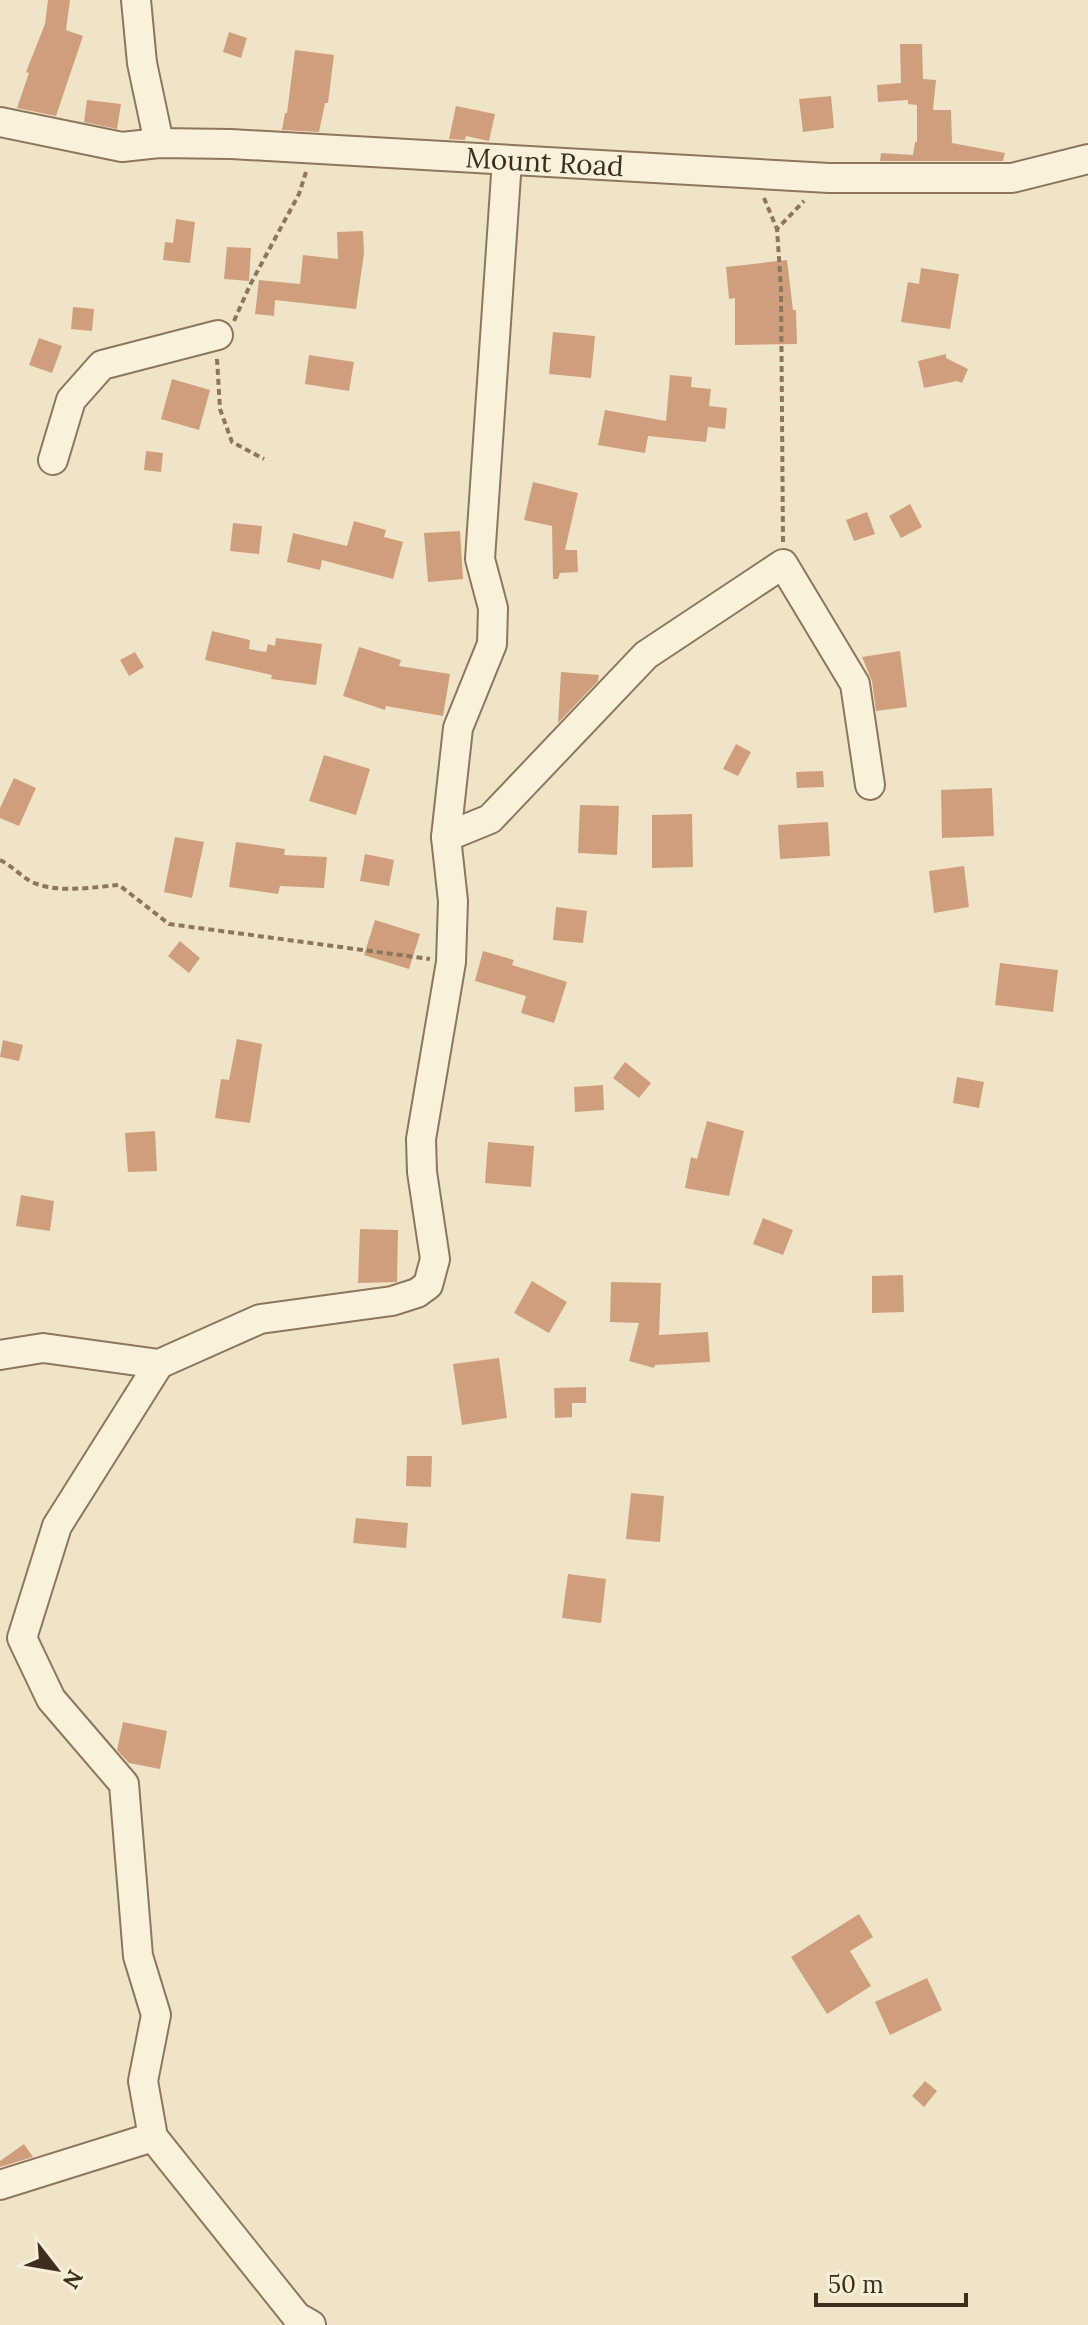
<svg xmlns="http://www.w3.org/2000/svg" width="1088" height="2325" font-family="Lora,serif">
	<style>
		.building { fill: #cf9f7d }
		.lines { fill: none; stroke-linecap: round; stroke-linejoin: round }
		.minor-casing { stroke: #8d765c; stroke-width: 32 }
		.path { stroke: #8d765c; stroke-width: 4; stroke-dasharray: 6 4; stroke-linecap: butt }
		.minor { stroke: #faf1dc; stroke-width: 28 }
		.labels { text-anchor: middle; stroke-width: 6; stroke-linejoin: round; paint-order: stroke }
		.street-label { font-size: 28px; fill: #3d2e20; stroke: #f7eed8 }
	</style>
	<rect width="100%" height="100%" fill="#f0e4c8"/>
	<g class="building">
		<path d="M48 0H70L66 30 83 36 56 116 17 108 29 73 26 72 45 24Z"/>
		<path d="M229 32 247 38 241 58 223 52Z"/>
		<path d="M900 44H922L923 79 936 80 933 110H951L952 143 1005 153 1003 161H880L881 153 913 155 915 142H917V105L908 104V100L878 102 877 85 901 83Z"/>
		<path d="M295 50 334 55 328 103H325L319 132 282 130 285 113H287Z"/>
		<path d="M831 96 834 128 803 132 799 99Z"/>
		<path d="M87 100 121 104 117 129 84 122Z"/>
		<path d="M456 106 495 114 489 141 466 136 465 140 449 139Z"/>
		<path d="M176 219 195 222 190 263 163 260 165 242 173 243Z"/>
		<path d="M363 231 364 253 356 309 275 300 274 316 255 314 259 280 300 284 303 255 338 259 337 232Z"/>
		<path d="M227 247 251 248 249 281 224 279Z"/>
		<path d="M787 260 793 310H796L797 344 735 345V298L729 299 726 267Z"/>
		<path d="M921 268 959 274 950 329 901 322 908 282 919 284Z"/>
		<path d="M73 307 94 309 92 331 71 329Z"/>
		<path d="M553 332 595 336 591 378 549 374Z"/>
		<path d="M39 338 62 346 52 373 29 365Z"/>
		<path d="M946 354V358L968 369 962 383 957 381 924 388 918 361Z"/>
		<path d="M309 355 354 362 349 391 305 384Z"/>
		<path d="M670 375 692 377 691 387 711 389 709 406 727 408 725 429 708 427 706 442 648 436 645 453 598 445 605 410 666 421Z"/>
		<path d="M172 379 210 390 199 430 161 419Z"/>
		<path d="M146 451 163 453 161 472 144 470Z"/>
		<path d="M533 482 578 493 565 550H577L578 572 560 573 558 579H553L552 526 524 520Z"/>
		<path d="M910 504 922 527 901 538 889 516Z"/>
		<path d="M867 512 875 534 854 541 846 520Z"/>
		<path d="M354 521 386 530 384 537 403 542 393 579 322 560 320 570 287 562 293 533 347 546Z"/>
		<path d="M233 523 262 526 259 554 230 551Z"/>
		<path d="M460 531 463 579 428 582 424 533Z"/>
		<path d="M212 631 250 640 249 649 266 652 268 644 275 646 276 638 322 644 316 685 271 679 272 675 205 660Z"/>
		<path d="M359 647 401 660 399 666 450 674 443 716 386 706 385 710 343 696Z"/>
		<path d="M900 651 907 707 876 711 872 681 862 657Z"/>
		<path d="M135 652 144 667 129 676 120 660Z"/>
		<path d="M561 672 599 675 598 681 558 723Z"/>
		<path d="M736 744 751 752 738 776 723 769Z"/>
		<path d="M324 755 370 769 356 815 309 801Z"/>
		<path d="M823 771 824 787 797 788 796 772Z"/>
		<path d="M14 778 36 788 19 826 0 818V808Z"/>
		<path d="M992 788 994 836 942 838 941 790Z"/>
		<path d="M580 805 619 806 617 855 578 853Z"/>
		<path d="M692 814 693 867 652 868V815Z"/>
		<path d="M828 822 830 856 780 859 778 825Z"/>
		<path d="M175 837 204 842 192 898 164 892Z"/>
		<path d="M236 842 285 849 284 855 327 857 324 888 280 886 278 894 229 887Z"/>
		<path d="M365 854 394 860 389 886 360 881Z"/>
		<path d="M964 866 969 907 934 913 929 871Z"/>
		<path d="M556 907 587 911 583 943 553 940Z"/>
		<path d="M375 920 420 934 409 969 364 955Z"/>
		<path d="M180 941 200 958 189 973 168 956Z"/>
		<path d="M483 951 514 960 512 965 567 982 554 1023 521 1013 526 996 475 981Z"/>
		<path d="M1000 963 1058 970 1053 1012 995 1005Z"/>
		<path d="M237 1039 262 1044 250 1123 215 1118 221 1079 229 1080Z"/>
		<path d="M3 1040 23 1045 19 1061 0 1057Z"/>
		<path d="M625 1062 651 1083 639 1098 613 1078Z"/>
		<path d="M957 1077 984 1082 979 1108 953 1103Z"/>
		<path d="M603 1085 604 1110 575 1112 574 1087Z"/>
		<path d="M707 1121 744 1131 729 1196 685 1188 691 1157 697 1159Z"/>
		<path d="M155 1131 157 1171 128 1172 125 1133Z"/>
		<path d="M488 1142 534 1146 531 1187 485 1183Z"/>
		<path d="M21 1195 54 1201 50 1231 16 1226Z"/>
		<path d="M763 1218 793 1230 783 1255 753 1244Z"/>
		<path d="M360 1229 398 1230 397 1282 358 1283Z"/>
		<path d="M903 1275 904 1312 872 1313V1276Z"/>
		<path d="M532 1281 567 1302 549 1333 514 1313Z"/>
		<path d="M611 1282 661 1283 659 1335 708 1332 710 1362 655 1365 654 1368 629 1361 639 1323 610 1322Z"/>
		<path d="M499 1358 507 1418 462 1425 453 1364Z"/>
		<path d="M586 1387V1403H572V1417L555 1418 554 1388Z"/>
		<path d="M407 1456H432L431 1487 406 1486Z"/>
		<path d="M631 1493 664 1496 660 1542 626 1539Z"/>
		<path d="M356 1518 408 1523 406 1548 353 1543Z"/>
		<path d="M568 1574 606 1579 601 1623 562 1618Z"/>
		<path d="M123 1722 167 1731 160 1769 129 1763 117 1750Z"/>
		<path d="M859 1914 873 1937 850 1951 871 1986 827 2014 791 1957Z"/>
		<path d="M927 1978 942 2010 890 2035 875 2002Z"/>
		<path d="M925 2081 937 2091 924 2107 912 2096Z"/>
		<path d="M24 2144 33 2157 0 2167V2161Z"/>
	</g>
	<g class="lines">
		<defs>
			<g id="minor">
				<path d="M136 0 142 63 159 143"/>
				<path id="s1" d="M0 122 122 147 159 143 231 144 829 178H1012L1088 159"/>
				<path d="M53 460 71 400 102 365 218 335"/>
				<path d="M446 837 490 819 646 655 783 564 855 684 870 785"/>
				<path d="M0 1355 43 1348 159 1364 260 1319 392 1301 417 1293 428 1285 435 1259 422 1172 421 1139 451 962 453 901 446 837 458 728 492 644 493 608 480 559 507 160"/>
				<path d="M159 1364 57 1526 22 1638 51 1699 124 1784 138 1956 156 2015 143 2081 153 2137 297 2317 311 2325"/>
				<path d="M0 2185 153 2137"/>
			</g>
		</defs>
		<use href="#minor" class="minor-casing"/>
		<g class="path">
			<path d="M764 198 777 229"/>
			<path d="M234 321 250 285 299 194 306 172"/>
			<path d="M217 359 220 409 232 442 264 459"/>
			<path d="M783 542 781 288 777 229 804 201"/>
			<path d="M0 860C13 866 24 880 37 884 62 893 94 887 119 885L169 924 430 959"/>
		</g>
		<use href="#minor" class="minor"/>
	</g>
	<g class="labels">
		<g class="street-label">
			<text dy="10" stroke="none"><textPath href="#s1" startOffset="548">Mount Road</textPath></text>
		</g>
	</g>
	<g transform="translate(56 2269) rotate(121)" stroke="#f7eed8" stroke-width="6" paint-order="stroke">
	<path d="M0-6L14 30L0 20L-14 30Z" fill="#3d2e20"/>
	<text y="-12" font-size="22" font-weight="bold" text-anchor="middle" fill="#3d2e20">N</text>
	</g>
	<path d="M816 2293v12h150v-12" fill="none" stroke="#3d2e20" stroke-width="4"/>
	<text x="828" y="2293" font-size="24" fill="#3d2e20" stroke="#f7eed8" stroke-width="6" paint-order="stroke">50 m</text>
</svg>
